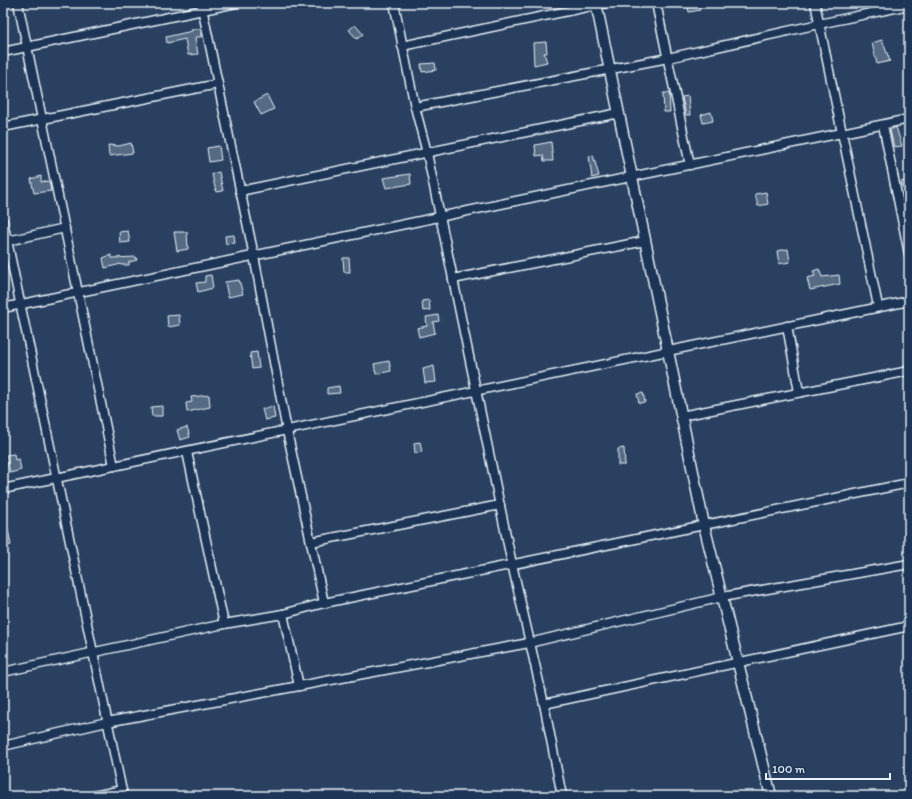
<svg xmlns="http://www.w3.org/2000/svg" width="912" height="799" font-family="Itim,sans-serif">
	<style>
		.building { fill: #556a83; stroke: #e8f1f8 }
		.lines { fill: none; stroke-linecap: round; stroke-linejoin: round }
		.minor-casing { stroke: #e8f1f8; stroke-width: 11 }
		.tertiary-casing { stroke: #e8f1f8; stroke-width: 13 }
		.minor { stroke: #1d3557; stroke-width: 8 }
		.tertiary { stroke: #1d3557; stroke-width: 10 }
	</style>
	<rect width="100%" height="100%" fill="#294061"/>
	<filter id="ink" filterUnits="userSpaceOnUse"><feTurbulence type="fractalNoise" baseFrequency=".025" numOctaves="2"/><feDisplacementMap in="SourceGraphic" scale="8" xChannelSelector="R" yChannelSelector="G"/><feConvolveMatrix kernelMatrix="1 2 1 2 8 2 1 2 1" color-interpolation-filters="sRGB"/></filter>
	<g filter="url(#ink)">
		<g class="building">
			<path d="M687 3H699L700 10 689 12Z"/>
			<path d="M355 25 363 34 357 39 349 30Z"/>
			<path d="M192 29H201V37H195L198 54 188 55 185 39 167 43 166 37 192 31Z"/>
			<path d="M882 40 890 61 877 64 872 43Z"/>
			<path d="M546 42 547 53H544L547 62 534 65 533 43Z"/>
			<path d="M435 63 436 70 422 72 421 64Z"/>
			<path d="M663 93H669L670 112H664Z"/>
			<path d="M267 95 274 109 261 115 254 102Z"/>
			<path d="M688 96 690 115H686L682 97Z"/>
			<path d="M711 112 713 121 703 123 701 115Z"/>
			<path d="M896 127 902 146 894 147 890 130Z"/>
			<path d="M551 142 553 161H544L543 155 536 156 535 145Z"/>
			<path d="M131 143 133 153 109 156 108 145 119 146Z"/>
			<path d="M219 146 221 160 209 162 207 148Z"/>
			<path d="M593 155 599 176 592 178 589 156Z"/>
			<path d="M219 172 223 191 216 192 212 174Z"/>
			<path d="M410 174 411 184 386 188 383 178Z"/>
			<path d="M41 176V182L49 181 51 191 34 193 31 179Z"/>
			<path d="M909 180V188L903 189 901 182Z"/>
			<path d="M766 192 768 204 758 206 755 194Z"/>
			<path d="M128 231 130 242 120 243 119 232Z"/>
			<path d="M174 232H187L188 249 177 251Z"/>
			<path d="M234 235 235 243 226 244 225 236Z"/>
			<path d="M788 249 790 262 779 264 777 251Z"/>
			<path d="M111 255 112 258 136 257 137 260 129 262V265H121V264L105 268 103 258Z"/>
			<path d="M343 258H349L350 272H344Z"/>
			<path d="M819 269 822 277 839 275 840 284 810 290 807 278 815 276 813 271Z"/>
			<path d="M211 275 213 288 198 292 196 283 205 282V276Z"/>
			<path d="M239 280 243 294 228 297 225 282Z"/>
			<path d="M429 300 430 310 423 311 422 301Z"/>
			<path d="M179 315 180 325 168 327 167 316Z"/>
			<path d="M438 315 439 321 433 322 435 333 419 337 417 328 427 326 426 317Z"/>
			<path d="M257 352 259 368 252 369 250 353Z"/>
			<path d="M389 361 391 371 376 374 374 364Z"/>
			<path d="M434 366 436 382 425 383 423 369Z"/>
			<path d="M339 386 340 393 327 394V388Z"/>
			<path d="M643 393 645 402 639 403 637 394Z"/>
			<path d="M209 395 210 407 187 412 186 403 192 402 191 397Z"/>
			<path d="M162 406V416H152L151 407Z"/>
			<path d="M273 406 275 418 265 420 262 409Z"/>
			<path d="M187 427 190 437 180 440 177 430Z"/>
			<path d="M420 442 422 452 415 453 414 443Z"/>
			<path d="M624 448 625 465H618V449Z"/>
			<path d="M14 454 15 460 19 459 21 470 10 473 6 455Z"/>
			<path d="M6 519 11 545 3 547V520Z"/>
		</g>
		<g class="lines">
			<defs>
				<g id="minor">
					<path d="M18 3 114 466"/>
					<path d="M201 3 254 256 287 431 324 603"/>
					<path d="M394 3 415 107 427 153 512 564 544 704 562 796"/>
					<path d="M656 3 690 165"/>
					<path d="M815 3 878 306"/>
					<path d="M402 46 606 3"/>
					<path d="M3 52 236 3"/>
					<path d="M415 107 668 58 819 24 909 5"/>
					<path d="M883 125 909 254"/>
					<path d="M3 127 218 84"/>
					<path d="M240 191 619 113"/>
					<path d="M3 221 123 796"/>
					<path d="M3 242 65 228"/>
					<path d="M453 279 645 241"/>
					<path d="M3 308 909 119"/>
					<path d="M787 326 799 392"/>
					<path d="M681 416 909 371"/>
					<path d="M187 452 224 624"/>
					<path d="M3 489 909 301"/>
					<path d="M311 542 500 505"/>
					<path d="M283 614 299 686"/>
					<path d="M3 672 224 624 283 614 324 603 909 483"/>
					<path d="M544 704 909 626"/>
					<path d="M3 746 107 722 529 643 722 597 909 564"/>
					<path d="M94 796 122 790"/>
				</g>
				<path id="tertiary" d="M596 3 704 525 771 796"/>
			</defs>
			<use href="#minor" class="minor-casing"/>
			<use href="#tertiary" class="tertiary-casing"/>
			<use href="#minor" class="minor"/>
			<use href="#tertiary" class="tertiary"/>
		</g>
	</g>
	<rect width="912" height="799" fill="none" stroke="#1d3557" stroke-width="16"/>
	<rect x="8" y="8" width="896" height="783" fill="none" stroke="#e8f1f8" stroke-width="1.5" filter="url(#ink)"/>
	<path d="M766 773v6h124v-6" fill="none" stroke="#e8f1f8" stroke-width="2"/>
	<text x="772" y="773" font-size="12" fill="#e8f1f8" stroke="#1d3557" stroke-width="3" paint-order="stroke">100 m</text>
</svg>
